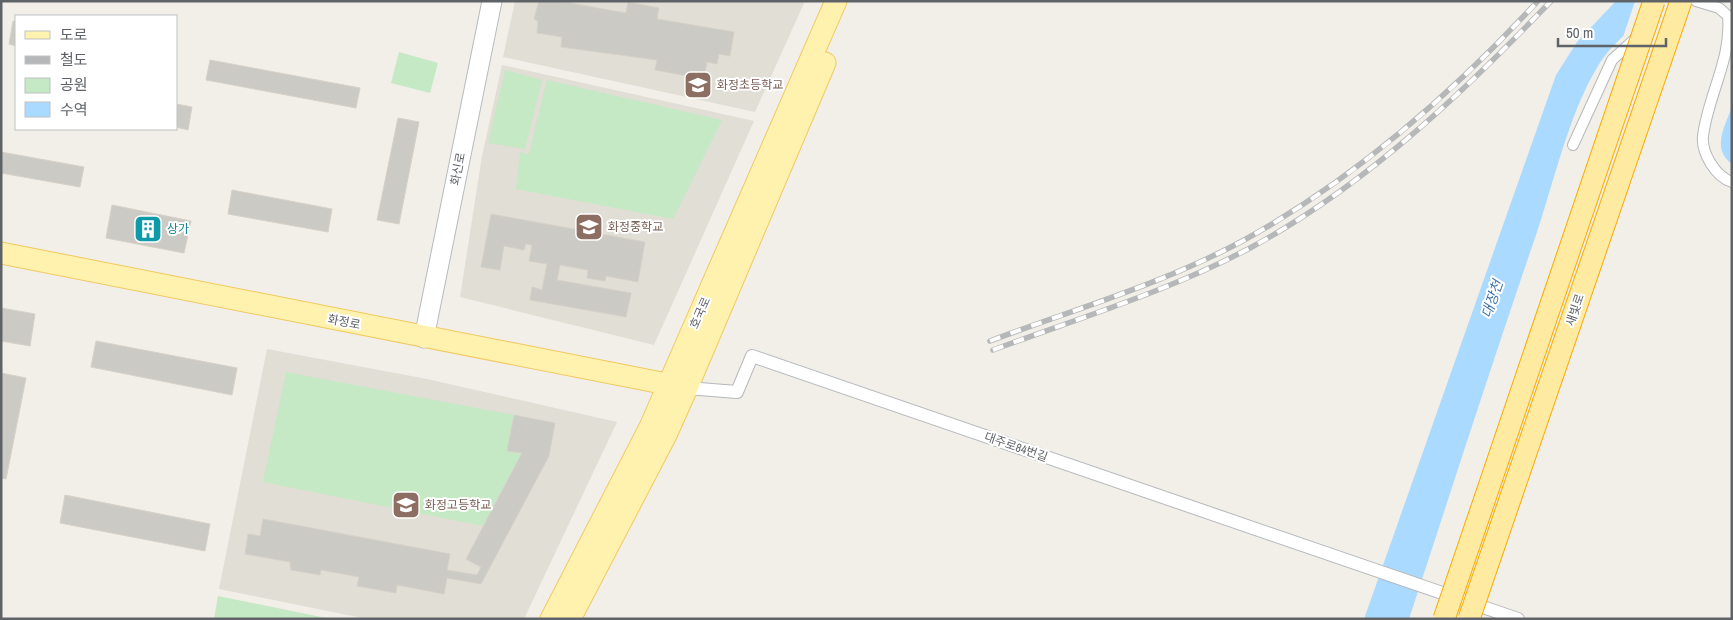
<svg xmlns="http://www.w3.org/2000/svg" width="1733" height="620" font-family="'Archivo Narrow','Noto Sans KR',sans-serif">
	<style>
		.education { fill: #e1ded6 }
		.green { fill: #c5e8c5 }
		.water { fill: #aadaff }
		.pier { fill: #f1efe8 }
		.building { fill: #cccac5; stroke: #d6d1c6 }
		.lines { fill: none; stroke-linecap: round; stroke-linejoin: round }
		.pedestrian-casing { stroke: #b5b8bc; stroke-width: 12 }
		.minor-casing { stroke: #b5b8bc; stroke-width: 14 }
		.secondary-casing { stroke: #b6babf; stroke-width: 21 }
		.primary-casing { stroke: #f2c960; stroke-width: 23 }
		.pedestrian { stroke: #fff; stroke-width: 10 }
		.minor { stroke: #fff; stroke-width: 12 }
		.secondary { stroke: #fff; stroke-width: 19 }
		.primary { stroke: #fff2af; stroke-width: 21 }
		.rail-casing { stroke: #b6b7b8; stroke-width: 5.5 }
		.rail { stroke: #fff; stroke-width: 4; stroke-dasharray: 11; stroke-linecap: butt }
		.trunk-bridge-casing { stroke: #f9ab00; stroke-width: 23; stroke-linecap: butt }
		.trunk-bridge { stroke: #feeaa1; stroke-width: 21 }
		.labels { text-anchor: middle; stroke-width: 4; stroke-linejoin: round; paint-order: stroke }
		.education-label { font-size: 12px; fill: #785e54; stroke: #fff; text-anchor: start }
		.street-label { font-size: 12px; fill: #5f6368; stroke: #fff }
		.culture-label { font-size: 12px; fill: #0d838f; stroke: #fff; text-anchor: start }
		.water-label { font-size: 14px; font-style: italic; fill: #4174aa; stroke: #fff }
	</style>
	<rect width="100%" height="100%" fill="#f1efe8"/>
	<g class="education">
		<path d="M515 1H805L755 112 503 57Z"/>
		<path d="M502 65 754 121 654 345 460 297 482 156Z"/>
		<path d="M267 349 427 379 617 422 524 619H367L219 589Z"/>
	</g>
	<g class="green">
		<path d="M399 52 438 63 430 93 391 83Z"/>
		<path d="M505 70 542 80 525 149 488 143Z"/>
		<path d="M547 80 722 120 673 219 516 189 520 152 529 154Z"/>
		<path d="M286 372 514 415 507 450 522 453 483 526 263 482Z"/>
		<path d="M218 596 331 619H214Z"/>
	</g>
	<g class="water">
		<path d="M1616 1H1671C1645 18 1615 38 1598 66 1569 113 1554 182 1536 235 1492 363 1451 491 1409 619H1364L1556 75 1577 42Z"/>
		<path d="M1732 107V164C1711 149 1725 126 1732 107Z"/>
	</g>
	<path class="pier" d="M1635 1H1674L1648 19 1621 43Z"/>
	<g class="building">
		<path d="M539 1H559L626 13 628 2 659 8 657 19 734 32 730 56 719 54 717 64 707 62 704 79 655 70 657 60 561 47 562 37 537 33 538 21 534 19Z"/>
		<path d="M13 21H16V46L9 44Z"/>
		<path d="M210 60 360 88 356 108 206 80Z"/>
		<path d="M176 104 192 107 188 130 176 127Z"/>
		<path d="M398 118 419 122 399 224 377 220Z"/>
		<path d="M1 152 84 167 80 187 1 173Z"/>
		<path d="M232 190 332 209 328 232 228 214Z"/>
		<path d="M112 205 191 221 184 253 106 238Z"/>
		<path d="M491 214 645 242 638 282 606 276 605 281 587 278 588 270 560 265 557 280 631 293 626 317 530 300 532 287 542 290 547 264 529 261 532 245 526 244 524 250 504 246 500 270 481 267Z"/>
		<path d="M1 308 35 314 30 346 1 341Z"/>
		<path d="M96 341 237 368 232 395 91 367Z"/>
		<path d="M1 373 26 378 6 479 1 478Z"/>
		<path d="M514 415 555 423 549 456 481 584 447 578 444 594 397 585 396 593 357 586 359 577 321 570 320 575 291 570 290 562 245 554 248 534 260 536 263 519 450 554 447 570 477 575 481 567 466 559 522 453 507 451Z"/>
		<path d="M65 495 210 524 205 551 60 523Z"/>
	</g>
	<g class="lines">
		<defs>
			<g id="pedestrian">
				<path d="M1696 1 1719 8 1728 16C1732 59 1708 95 1703 136 1701 153 1716 177 1732 182"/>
				<path d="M1573 145 1612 60 1636 38"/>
			</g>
			<path id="minor" d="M687 388 737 392 752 356 1518 619"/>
			<path id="secondary" d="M424 338 492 1"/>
			<g id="primary">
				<path d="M1 253 687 388"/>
				<path d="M551 619 650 427 836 1"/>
				<path d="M570 619 666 435 687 388 825 63"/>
			</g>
		</defs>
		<use href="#pedestrian" class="pedestrian-casing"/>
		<use href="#minor" class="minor-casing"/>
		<use href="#secondary" class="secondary-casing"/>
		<use href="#primary" class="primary-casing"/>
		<use href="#pedestrian" class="pedestrian"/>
		<use href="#minor" class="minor"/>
		<use href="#secondary" class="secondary"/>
		<use href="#primary" class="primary"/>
		<defs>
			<g id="rail">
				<path d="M990 341C1075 309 1166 283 1246 239 1356 178 1453 93 1538 1"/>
				<path d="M993 350C1079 318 1169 291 1250 248 1365 186 1462 94 1551 1"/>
			</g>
		</defs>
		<use href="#rail" class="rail-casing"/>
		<use href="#rail" class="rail"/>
		<defs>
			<g id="trunk-bridge">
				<path d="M1444 619 1654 1"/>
				<path d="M1469 619 1681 1"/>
			</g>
		</defs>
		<use href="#trunk-bridge" class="trunk-bridge-casing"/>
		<use href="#trunk-bridge" class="trunk-bridge"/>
	</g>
	<defs>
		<symbol id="school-square" viewBox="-11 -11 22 22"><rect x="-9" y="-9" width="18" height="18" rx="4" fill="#8d6e63" stroke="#fff"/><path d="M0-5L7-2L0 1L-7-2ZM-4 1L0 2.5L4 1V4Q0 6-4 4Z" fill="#fff"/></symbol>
		<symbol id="building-square" viewBox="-11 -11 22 22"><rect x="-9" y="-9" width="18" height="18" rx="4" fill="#0f9aa8" stroke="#fff"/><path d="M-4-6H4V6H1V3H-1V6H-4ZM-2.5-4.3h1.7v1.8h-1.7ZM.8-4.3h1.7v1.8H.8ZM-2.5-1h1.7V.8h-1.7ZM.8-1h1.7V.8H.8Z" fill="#fff"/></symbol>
	</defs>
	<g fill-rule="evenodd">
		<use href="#school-square" x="682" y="69" width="32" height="32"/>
		<use href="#school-square" x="573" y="211" width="32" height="32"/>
		<use href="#building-square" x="132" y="213" width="32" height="32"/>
		<use href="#school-square" x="390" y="489" width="32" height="32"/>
	</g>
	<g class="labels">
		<g class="education-label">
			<text x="717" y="89">화정초등학교</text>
			<text x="608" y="231">화정중학교</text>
			<text x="425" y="509">화정고등학교</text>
		</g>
		<g class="street-label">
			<text transform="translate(458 169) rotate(-79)" y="4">화신로</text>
			<text transform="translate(1575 310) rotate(-71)" y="4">새빛로</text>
			<text transform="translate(700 313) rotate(-66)" y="4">호국로</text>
			<text transform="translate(344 322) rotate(11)" y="4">화정로</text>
			<text transform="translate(1016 447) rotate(19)" y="4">대주로84번길</text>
		</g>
		<g class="culture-label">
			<text x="167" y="233">상가</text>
		</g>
		<g class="water-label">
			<text transform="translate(1492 299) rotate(-71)" y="5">대장천</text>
		</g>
	</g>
	<rect width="1733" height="620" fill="none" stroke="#5f6368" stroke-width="5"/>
	<rect x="15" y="15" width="162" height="115" fill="#ffffff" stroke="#bfc1c3"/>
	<rect x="25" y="31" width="25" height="8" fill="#fff2af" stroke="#bfc1c3"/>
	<text x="60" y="40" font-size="15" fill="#5f6368">도로</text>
	<rect x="25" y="56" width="25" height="8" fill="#b6b7b8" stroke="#bfc1c3"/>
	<text x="60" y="65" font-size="15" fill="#5f6368">철도</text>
	<rect x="25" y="78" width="25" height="15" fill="#c5e8c5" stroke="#bfc1c3"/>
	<text x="60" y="90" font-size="15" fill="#5f6368">공원</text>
	<rect x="25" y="102" width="25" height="15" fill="#aadaff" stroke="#bfc1c3"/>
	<text x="60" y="115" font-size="15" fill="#5f6368">수역</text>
	<path d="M1558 38v8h108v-8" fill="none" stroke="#5f6368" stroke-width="2.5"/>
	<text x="1566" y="38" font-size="15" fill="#5f6368" stroke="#ffffff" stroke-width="4" paint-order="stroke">50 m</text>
</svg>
